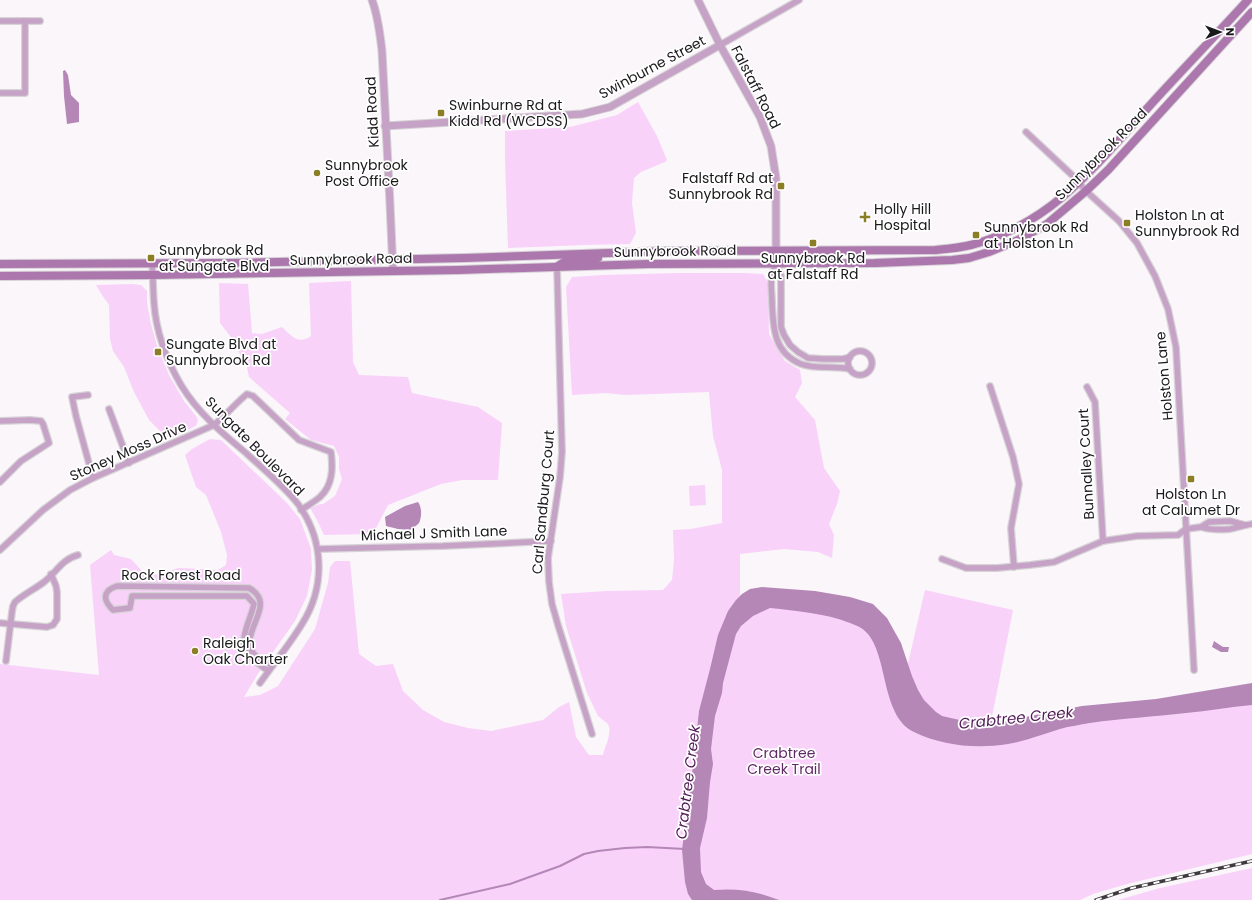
<svg xmlns="http://www.w3.org/2000/svg" width="1252" height="900" font-family="Poppins,sans-serif">
	<style>
		.green { fill: #f9d2fa }
		.water { fill: #b487b6 }
		.lines { fill: none; stroke-linecap: round; stroke-linejoin: round }
		.stream { stroke: #b487b6; stroke-width: 2 }
		.minor-casing { stroke: #d6d2d6; stroke-width: 8 }
		.tertiary-casing { stroke: #d6d2d6; stroke-width: 9 }
		.secondary-casing { stroke: #d6d2d6; stroke-width: 10 }
		.minor { stroke: #c5a2c6; stroke-width: 5.5 }
		.tertiary { stroke: #c5a2c6; stroke-width: 7 }
		.secondary { stroke: #ab77ad; stroke-width: 8 }
		.rail-casing { stroke: #3d3b3d; stroke-width: 3.5 }
		.rail { stroke: #fff; stroke-width: 2; stroke-dasharray: 6; stroke-linecap: butt }
		.poi-dot { fill: #8b7e25; stroke: #fff; stroke-width: 1.5 }
		.labels { text-anchor: middle; stroke-width: 3.5; stroke-linejoin: round; paint-order: stroke }
		.street-label { font-size: 14px; fill: #19181a; stroke: #fff }
		.poi-label { font-size: 14px; fill: #19181a; stroke: #fff; text-anchor: start }
		.park-label { font-size: 14px; fill: #612965; stroke: #fff }
		.water-label { font-size: 15px; font-style: italic; fill: #521b57; stroke: #fff }
	</style>
	<rect width="100%" height="100%" fill="#faf6fa"/>
	<g class="green">
		<path d="M638 102 657 136 667 160 665 162 641 172 634 178 632 203 636 233 630 244 584 245 508 248 505 159V131L570 127 617 115Z"/>
		<path d="M679 273H742L763 274 768 283 769 334 785 361 800 370 802 383 795 397 815 420 824 468 840 491 837 504 829 524 834 535 832 558 818 552 784 549 740 554V602H857L903 685 925 590 1013 610 989 732 1252 695V854L1127 884 1093 894 1080 900H0V664L99 675 90 565 111 550 114 555 131 559 142 571 154 575 179 568 218 570 226 565 227 555 221 532 206 495 196 487 185 455 192 449 210 439 221 440 287 503 300 519 311 549 312 570 307 596 295 621 259 672 244 697 260 695 278 686 315 629 328 583 330 567 335 561H350L359 654 376 666 393 664 403 691 423 710 444 722 468 728 491 731 543 720 559 707 569 702 576 737 589 755H603C605 746 610 739 609 730H610L608 724 598 716 587 693 566 626 561 594 607 591 663 590 672 580 674 560 673 530 691 529 722 523V470L713 436 709 392 626 395 606 393 572 395 566 287 572 277 603 275Z"/>
		<path d="M351 281 353 362 359 375 408 377 412 393 478 407 502 423 498 480H462L441 484 388 505 373 534 324 535 317 520 310 508C315 507 316 504 323 504L335 496 342 479 339 469V457L334 446 311 440 285 419 290 413 249 377 247 367 230 336 220 323 219 283 248 284 252 333 262 334 282 327C291 336 299 345 311 336L309 283Z"/>
		<path d="M132 284 141 285 147 291V303L151 324 157 346 169 375 184 401 196 416 198 420 196 426 175 436 166 437 149 420 134 392 124 367 113 351 110 339 109 305 102 295 96 285Z"/>
		<path d="M705 485 706 505 690 506 689 486Z"/>
		<path d="M1252 868V900H1118L1160 888Z"/>
	</g>
	<g class="water">
		<path d="M65 70 68 75 71 95 79 103V122L67 124 64 96 63 71Z"/>
		<path d="M418 502C422 508 422 516 419 523 417 525 413 528 410 530L398 529 386 526 385 517 405 506Z"/>
		<path d="M762 587 815 591 850 597 873 604 887 618 901 643 912 676 918 690 924 700 936 712 942 716 964 721H1005L1082 706 1156 699 1252 683V705C1230 707 1208 711 1186 713 1154 717 1122 718 1090 723 1080 725 1070 726 1060 729 1043 734 1026 741 1008 744 976 749 943 746 914 732 878 715 890 646 861 628 858 626 853 624 850 623 824 613 797 611 770 608L753 616 741 626 736 634 723 683 722 693 715 716 711 749 713 764 710 782 707 818 700 848 701 872 706 884 714 890C737 888 757 891 779 900H692L688 894 685 882 682 850 693 766 699 711 710 669 718 635 728 611 736 600 742 594 750 589Z"/>
		<path d="M1214 641 1223 647H1229L1228 652H1221L1212 647Z"/>
	</g>
	<g class="lines">
		<path class="stream" d="M440 900 510 884 560 866 584 854 598 851 625 848 647 847 685 849"/>
		<defs>
			<g id="minor">
				<path d="M0 21H40"/>
				<path d="M720 45 799 0"/>
				<path d="M0 93H25V21"/>
				<path d="M1026 132 1072 175 1086 191 1119 221 1137 243 1155 276 1168 309 1176 347 1194 670"/>
				<path d="M152 263C153 276 153 289 154 303 156 331 167 361 181 385 198 413 222 433 246 453 262 468 284 486 298 504 324 540 326 586 302 624 290 644 274 663 260 683"/>
				<path d="M776 263C775 267 773 271 772 275 770 283 772 294 772 302 773 328 774 353 801 364 817 370 834 365 850 369"/>
				<path d="M776 263 781 276V327L784 335 790 345 798 352 808 358 823 359H843L850 357"/>
				<path d="M557 267 562 452 560 477 548 558 549 582 552 604 558 625 592 734"/>
				<circle cx="860" cy="363" r="12"/>
				<path d="M990 386 1013 457 1019 484 1011 528 1014 567"/>
				<path d="M1087 387 1095 402 1103 541"/>
				<path d="M88 395 72 397 76 416 93 478"/>
				<path d="M109 409 129 463"/>
				<path d="M0 421 30 420 41 421 43 424 49 443 21 461 0 482"/>
				<path d="M1201 527C1210 530 1220 530 1230 529 1237 528 1244 525 1252 524"/>
				<path d="M318 549 443 546 551 541"/>
				<path d="M0 550 43 510 70 490 93 478 214 425C226 415 235 404 247 394L253 396 299 440 331 452C333 468 333 485 320 497 314 502 307 506 301 510"/>
				<path d="M942 559 966 568H997L1030 565 1054 562 1103 541 1137 536 1178 535 1186 529 1201 527 1209 522 1230 521 1245 525"/>
				<path d="M0 623 47 627 53 625 57 619V592L56 586 51 574"/>
				<path d="M6 661 12 612 13 606 15 602C24 594 35 589 44 582 56 573 62 559 78 555"/>
				<path d="M268 671C262 666 253 661 248 655 237 641 251 619 254 604L247 596H132L130 608 113 610C108 605 102 598 108 591 110 589 114 587 117 586L249 588C278 604 241 629 252 651 255 658 265 661 272 665"/>
			</g>
			<g id="tertiary">
				<path d="M372 0C378 16 380 33 382 51L390 204 393 271"/>
				<path d="M698 0 720 45 760 117 771 146 776 178V263"/>
				<path d="M385 126 582 114 610 107 720 45"/>
			</g>
			<g id="secondary">
				<path d="M0 264 227 263 464 258 667 251 935 250C946 249 959 248 971 245 1053 224 1099 162 1153 102 1184 68 1217 34 1248 0"/>
				<path d="M558 266 566 261 598 258"/>
				<path d="M0 276 153 275 458 270 648 264 875 263 952 260 969 258 989 252 1018 240 1047 224 1086 191 1108 170 1252 12"/>
			</g>
		</defs>
		<use href="#minor" class="minor-casing"/>
		<use href="#tertiary" class="tertiary-casing"/>
		<use href="#secondary" class="secondary-casing"/>
		<use href="#minor" class="minor"/>
		<use href="#tertiary" class="tertiary"/>
		<use href="#secondary" class="secondary"/>
		<defs>
			<path id="rail" d="M1096 900 1132 888 1252 861"/>
		</defs>
		<use href="#rail" class="rail-casing"/>
		<use href="#rail" class="rail"/>
	</g>
	<g class="poi-dot">
		<rect x="437" y="109" width="8" height="8" rx="2"/>
		<circle cx="317" cy="173" r="4"/>
		<rect x="777" y="182" width="8" height="8" rx="2"/>
		<path d="M863 211h4v4h4v4h-4v4h-4v-4h-4v-4h4z"/>
		<rect x="1123" y="219" width="8" height="8" rx="2"/>
		<rect x="972" y="231" width="8" height="8" rx="2"/>
		<rect x="809" y="239" width="8" height="8" rx="2"/>
		<rect x="147" y="254" width="8" height="8" rx="2"/>
		<rect x="154" y="348" width="8" height="8" rx="2"/>
		<rect x="1187" y="475" width="8" height="8" rx="2"/>
		<circle cx="195" cy="651" r="4"/>
	</g>
	<g class="labels">
		<g class="street-label">
			<text transform="translate(652 67) rotate(-28)" y="5">Swinburne Street</text>
			<text transform="translate(756 87) rotate(63)" y="5">Falstaff Road</text>
			<text transform="translate(372 112) rotate(-93)" y="5">Kidd Road</text>
			<text transform="translate(1101 154) rotate(-45)" y="5">Sunnybrook Road</text>
			<text transform="translate(675 251) rotate(-1)" y="5">Sunnybrook Road</text>
			<text transform="translate(351 259) rotate(-1)" y="5">Sunnybrook Road</text>
			<text transform="translate(1164 376) rotate(-95)" y="5">Holston Lane</text>
			<text transform="translate(255 446) rotate(45)" y="5">Sungate Boulevard</text>
			<text transform="translate(128 451) rotate(-24)" y="5">Stoney Moss Drive</text>
			<text transform="translate(1086 464) rotate(-93)" y="5">Bunnalley Court</text>
			<text transform="translate(543 502) rotate(-85)" y="5">Carl Sandburg Court</text>
			<text transform="translate(434 533) rotate(-2)" y="5">Michael J Smith Lane</text>
			<text x="181" y="580">Rock Forest Road</text>
		</g>
		<g class="poi-label">
			<text x="449" y="110">Swinburne Rd at<tspan x="449" dy="16">Kidd Rd (WCDSS)</tspan></text>
			<text x="325" y="170">Sunnybrook<tspan x="325" dy="16">Post Office</tspan></text>
			<text x="773" y="183" text-anchor="end">Falstaff Rd at<tspan x="773" dy="16">Sunnybrook Rd</tspan></text>
			<text x="874" y="214">Holly Hill<tspan x="874" dy="16">Hospital</tspan></text>
			<text x="1135" y="220">Holston Ln at<tspan x="1135" dy="16">Sunnybrook Rd</tspan></text>
			<text x="984" y="232">Sunnybrook Rd<tspan x="984" dy="16">at Holston Ln</tspan></text>
			<text x="159" y="255">Sunnybrook Rd<tspan x="159" dy="16">at Sungate Blvd</tspan></text>
			<text x="813" y="263" text-anchor="middle">Sunnybrook Rd<tspan x="813" dy="16">at Falstaff Rd</tspan></text>
			<text x="166" y="349">Sungate Blvd at<tspan x="166" dy="16">Sunnybrook Rd</tspan></text>
			<text x="1191" y="499" text-anchor="middle">Holston Ln<tspan x="1191" dy="16">at Calumet Dr</tspan></text>
			<text x="203" y="648">Raleigh<tspan x="203" dy="16">Oak Charter</tspan></text>
		</g>
		<g class="park-label">
			<text x="784" y="758">Crabtree<tspan x="784" dy="16">Creek Trail</tspan></text>
		</g>
		<g class="water-label">
			<text transform="translate(1016 718) rotate(-6)" y="5">Crabtree Creek</text>
			<text transform="translate(688 782) rotate(-83)" y="5">Crabtree Creek</text>
		</g>
	</g>
	<g transform="translate(1220 32) rotate(89)" stroke="#ffffff" stroke-width="3" paint-order="stroke">
	<path d="M0-3L7 15L0 10L-7 15Z" fill="#19181a"/>
	<text y="-6" font-size="11" font-weight="bold" text-anchor="middle" fill="#19181a">N</text>
	</g>
</svg>
